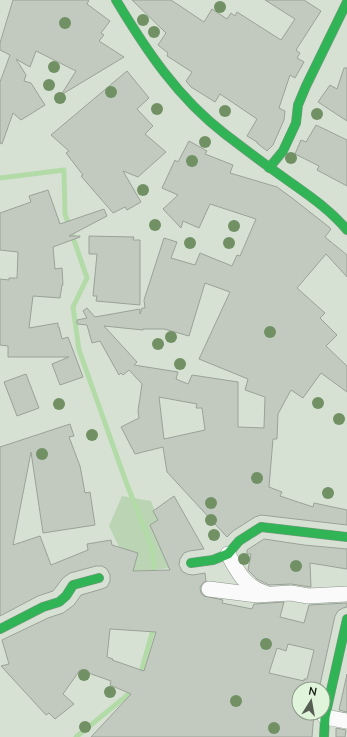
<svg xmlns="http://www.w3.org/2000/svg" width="347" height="737" font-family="'Nunito Sans',sans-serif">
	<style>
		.green { fill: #bad4b4 }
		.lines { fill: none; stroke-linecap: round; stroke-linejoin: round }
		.stream { stroke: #b3dba8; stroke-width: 5 }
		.building { fill: #c2cac0; stroke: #9aa298; fill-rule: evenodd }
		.street-casing { stroke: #8d968c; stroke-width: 16 }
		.fast-casing { stroke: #8d968c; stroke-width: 10 }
		.street { stroke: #f9faf9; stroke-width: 15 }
		.fast { stroke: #30b455; stroke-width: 9 }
		.tree { fill: #719165 }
	</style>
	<rect width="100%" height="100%" fill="#d6e1d4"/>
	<path class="green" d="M122 496 151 501 177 567 127 573 123 555 109 526Z"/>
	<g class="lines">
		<g class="stream">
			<path d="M0 178 64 170 65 214 87 278 73 307 79 350 126 482 152 548 155 576"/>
			<path d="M140 676 154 626"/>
			<path d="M76 737 135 689"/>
		</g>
	</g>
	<g class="building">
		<path d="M13 0H89L87 4 110 21 101 33 104 35 99 41 124 57 61 95 76 71 36 51 30 67 16 59 26 75 24 81 31 83 45 105 21 120 13 113 2 144 0 143V82L10 55 0 50V43Z"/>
		<path d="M132 0H171L204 22 212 9 227 19 231 13 235 16 237 12 281 40 295 19 265 0H304L321 11 296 50 300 53 297 58 304 62 295 78 290 75 279 108 285 111 284 120 273 145 267 151 257 143V142L247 136 257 119 220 94 215 102 191 87 186 81 192 72 167 56 168 53 158 45 166 33Z"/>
		<path d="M344 68H347V121L318 102 330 85 337 89Z"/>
		<path d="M127 71 149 98 137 109 153 126 145 134 166 152 138 177 123 171 141 202 127 210 125 207 113 213 81 176 83 175 66 153 69 151 51 135Z"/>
		<path d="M316 125 347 140V186L317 170 319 166 295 154 301 140 306 142Z"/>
		<path d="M189 141 207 151 205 154 233 165 230 173 277 187 292 198 329 227 331 229 325 237 347 255V277L326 254 297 288 325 313 320 318 337 335 326 346 347 366V392L321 373 303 398 291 390 278 414 277 439H273L269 487 282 492 280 496 313 507 314 503 347 510V525L261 515 255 517 233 531 227 537 167 472 163 447 135 454 121 427 139 418 138 411 142 384 129 370 123 375 121 373 119 375 100 341 92 343 87 325 77 324V320L87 318 83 311 87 308 95 317 140 309V314L142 308H145L144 300 164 238 177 242 171 258 195 265 200 253 232 266 237 255 240 256 256 219 210 204 199 228 183 221 181 228 163 209 178 195 162 188 175 160 178 162ZM205 283 230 292 199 359 248 379 245 390 265 397 264 428 238 427V382L192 375 188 384 176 379 178 372 134 365 137 362 104 326 143 330V329H164L189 336ZM159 397 197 404 196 408H202L205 430 164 439Z"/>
		<path d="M48 190 60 224 104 209 107 216 69 236H80V237L53 247 55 269 62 268 63 285H62L60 298 33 296 29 328 58 323V327H59L62 339 68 337 83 377 60 385 52 364 69 357H8V346L0 345V279L9 280V278H17L18 252 0 250V213L31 202 29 196Z"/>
		<path d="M89 236 134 237 133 240H140V305L96 301 97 296H93L97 254H89Z"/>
		<path d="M26 374 39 408 17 416 4 382Z"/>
		<path d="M70 424 74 436 69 437 80 466 85 493 90 492 95 525 43 533 31 452 13 545 40 536 51 565 88 550 87 544 111 540 112 545 138 553 133 571 170 570 150 525 158 520 153 511 174 496 204 549 189 551 184 553 180 559 179 565 182 571 187 574 193 575 205 573 206 581 202 584 200 588 201 593 204 596 223 600 222 603 252 609 254 604 284 602 280 617 304 623 309 605 347 603V607L343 608 338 611 335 616 319 689H299V713H314L312 737H91L131 694 110 685 111 681 80 670 63 694 74 704 55 719 49 713 46 715 1 666 9 664 2 640 48 618 63 613 74 605 81 595 102 589 107 587 110 581V575L107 569 102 566H96L70 573 63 578 53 591 38 596 0 616V447ZM110 629 156 632 144 671 112 660 113 659 107 657ZM288 644 314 650 307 679H304V681L269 673 277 648 286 651Z"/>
		<path d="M264 539 304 545 347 549V569L310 563 311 587 291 584 269 585 257 579 248 570 251 554H247V550Z"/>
		<path d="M347 674V712L339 710Z"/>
		<path d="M336 728 346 730 345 737H336Z"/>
	</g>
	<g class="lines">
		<defs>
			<g id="street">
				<path d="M228 554C237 571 245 587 265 593"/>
				<path d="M209 589 257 595 291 593 308 596 347 594"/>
				<path d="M325 717 347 721"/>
			</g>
			<g id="fast">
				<path d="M116 0C146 50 178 98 225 134 242 147 259 160 276 172 302 191 327 206 347 230"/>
				<path d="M269 168 283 151 296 123 298 105 306 86 347 2"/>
				<path d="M191 563 213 560 228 554 239 541 261 527 347 537"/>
				<path d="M0 629 43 607 59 602 66 596 73 585 99 578"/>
				<path d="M324 737 325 717 347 619"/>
			</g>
		</defs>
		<use href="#street" class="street-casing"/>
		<use href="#fast" class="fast-casing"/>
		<use href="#street" class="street"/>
		<use href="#fast" class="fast"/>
	</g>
	<g class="tree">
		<circle cx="220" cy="7" r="6"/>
		<circle cx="143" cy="20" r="6"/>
		<circle cx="65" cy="23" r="6"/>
		<circle cx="154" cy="32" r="6"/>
		<circle cx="54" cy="67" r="6"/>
		<circle cx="49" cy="85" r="6"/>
		<circle cx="111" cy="92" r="6"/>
		<circle cx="60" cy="98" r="6"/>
		<circle cx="157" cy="109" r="6"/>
		<circle cx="225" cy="111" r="6"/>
		<circle cx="317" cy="114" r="6"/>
		<circle cx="205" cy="142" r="6"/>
		<circle cx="291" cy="158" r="6"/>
		<circle cx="192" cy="161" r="6"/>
		<circle cx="143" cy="190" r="6"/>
		<circle cx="155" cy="225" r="6"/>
		<circle cx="234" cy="226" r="6"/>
		<circle cx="190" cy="243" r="6"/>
		<circle cx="229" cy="243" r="6"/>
		<circle cx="270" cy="332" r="6"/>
		<circle cx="171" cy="337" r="6"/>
		<circle cx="158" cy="344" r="6"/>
		<circle cx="180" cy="364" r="6"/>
		<circle cx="318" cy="403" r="6"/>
		<circle cx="59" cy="404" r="6"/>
		<circle cx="339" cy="419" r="6"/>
		<circle cx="92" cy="435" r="6"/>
		<circle cx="42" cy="454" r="6"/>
		<circle cx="257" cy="478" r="6"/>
		<circle cx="328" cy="493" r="6"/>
		<circle cx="211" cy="503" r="6"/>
		<circle cx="211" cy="520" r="6"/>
		<circle cx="214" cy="535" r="6"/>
		<circle cx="244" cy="559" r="6"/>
		<circle cx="296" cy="566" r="6"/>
		<circle cx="266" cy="644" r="6"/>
		<circle cx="84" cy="675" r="6"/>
		<circle cx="110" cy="692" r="6"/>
		<circle cx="236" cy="701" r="6"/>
		<circle cx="85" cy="727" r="6"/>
		<circle cx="274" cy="728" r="6"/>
	</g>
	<g transform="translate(311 701) rotate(11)"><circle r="19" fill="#e0f4db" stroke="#8e9c8a"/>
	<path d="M0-3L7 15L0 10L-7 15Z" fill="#575f55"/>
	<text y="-6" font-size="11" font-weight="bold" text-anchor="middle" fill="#121910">N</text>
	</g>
</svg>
